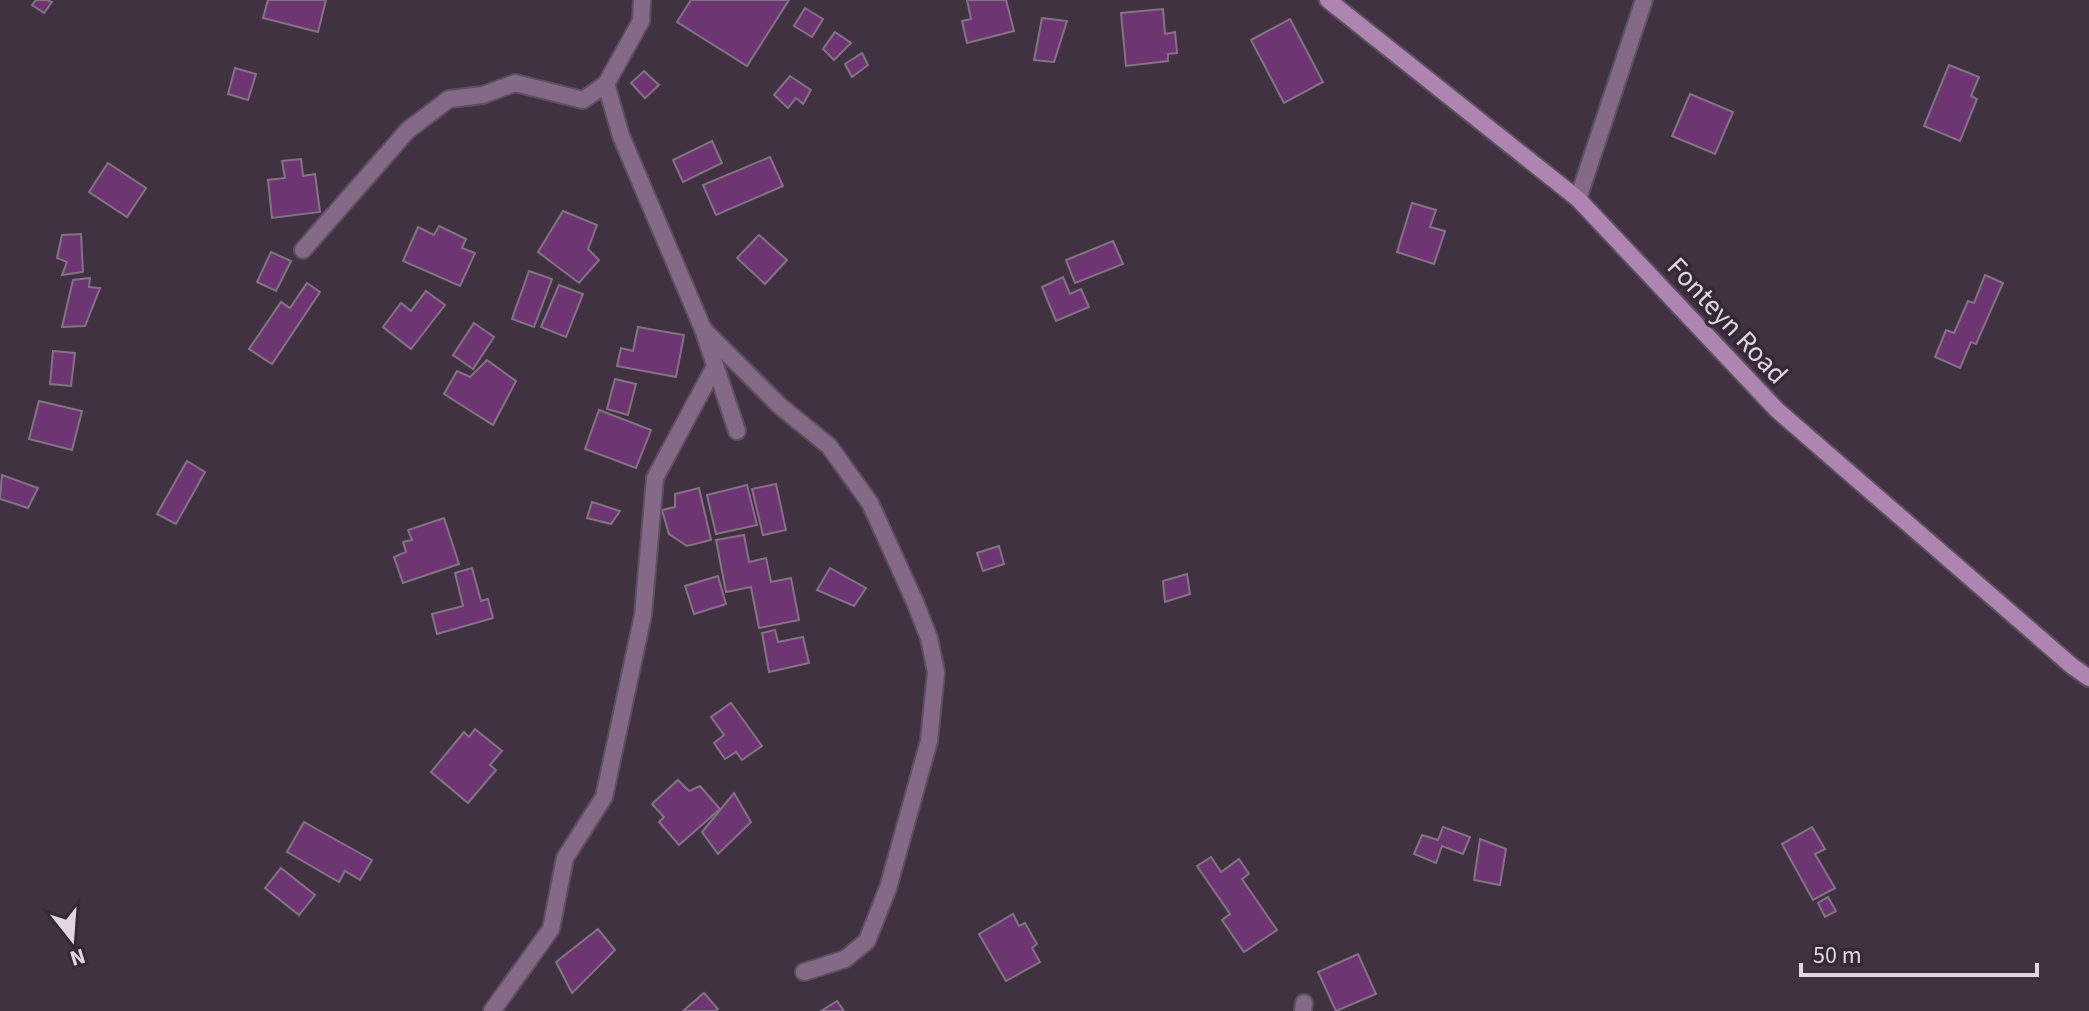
<svg xmlns="http://www.w3.org/2000/svg" width="2089" height="1011" font-family="'Source Sans 3',sans-serif">
	<style>
		.building { fill: #6d3572; stroke: #837384; stroke-width: 2 }
		.lines { fill: none; stroke-linecap: round; stroke-linejoin: round }
		.lane-casing { stroke: #5d505e; stroke-width: 20 }
		.street-casing { stroke: #5d505e; stroke-width: 20 }
		.secondary-casing { stroke: #5d505e; stroke-width: 20 }
		.lane { stroke: #846a86; stroke-width: 16 }
		.street { stroke: #846a86; stroke-width: 16 }
		.secondary { stroke: #ae85b1; stroke-width: 16 }
		.labels { text-anchor: middle; stroke-width: 7; stroke-linejoin: round; paint-order: stroke }
		.street-label { font-size: 28px; fill: #e0d7e1; stroke: #362836 }
	</style>
	<rect width="100%" height="100%" fill="#403241"/>
	<g class="building">
		<path d="M36 0H47L52 2 44 13 32 5Z"/>
		<path d="M268 0H326L318 32 263 18Z"/>
		<path d="M691 0H789L747 66 677 22Z"/>
		<path d="M967 0H1006L1014 31 967 43 962 21 971 19Z"/>
		<path d="M805 8 823 19 812 37 794 26Z"/>
		<path d="M1163 9 1165 34 1175 32 1177 53 1168 54V61L1126 66 1121 13Z"/>
		<path d="M1042 18 1067 21 1054 62 1034 60Z"/>
		<path d="M1290 19 1323 82 1284 103 1251 40Z"/>
		<path d="M835 32 851 43 834 60 823 49Z"/>
		<path d="M862 53 868 65 852 77 845 64Z"/>
		<path d="M1949 65 1979 77 1971 96 1977 99 1960 141 1924 126Z"/>
		<path d="M235 68 256 74 248 100 228 94Z"/>
		<path d="M644 71 659 85 645 98 631 83Z"/>
		<path d="M790 76 811 90 803 104 796 98 788 108 774 95Z"/>
		<path d="M1690 94 1733 112 1715 154 1672 136Z"/>
		<path d="M712 141 722 163 683 182 673 160Z"/>
		<path d="M770 157 783 186 716 215 703 185Z"/>
		<path d="M301 159 303 176 315 174 320 212 272 218 268 180 285 178 282 161Z"/>
		<path d="M108 163 146 188 127 217 89 192Z"/>
		<path d="M1412 203 1436 210 1430 227 1445 231 1434 264 1397 252Z"/>
		<path d="M563 211 597 225 588 249 599 260 579 283 538 252Z"/>
		<path d="M439 226 466 239 462 248 475 253 460 286 403 261 418 227 434 235Z"/>
		<path d="M81 234 83 272 62 275 67 262 57 258 62 235Z"/>
		<path d="M759 235 787 260 765 284 737 258Z"/>
		<path d="M1113 241 1123 264 1075 283 1066 260Z"/>
		<path d="M271 252 291 261 276 291 257 282Z"/>
		<path d="M529 271 552 279 534 327 512 319Z"/>
		<path d="M1985 275 2003 283 1976 344 1971 342 1960 368 1935 357 1946 330 1954 333 1968 301 1974 303Z"/>
		<path d="M1063 277 1070 294 1081 289 1089 307 1056 321 1042 287Z"/>
		<path d="M90 278 89 287 100 288 85 326 62 327 73 280Z"/>
		<path d="M307 283 320 292 272 364 249 349 281 302 290 308Z"/>
		<path d="M559 285 583 294 566 337 541 327Z"/>
		<path d="M426 291 445 305 411 349 383 327 401 303 411 311Z"/>
		<path d="M474 323 494 337 473 369 453 355Z"/>
		<path d="M638 327 684 335 676 377 617 366 621 348 633 351Z"/>
		<path d="M53 351 75 353 71 386 50 384Z"/>
		<path d="M487 360 516 381 493 425 444 394 457 371 470 377Z"/>
		<path d="M615 379 636 384 628 415 607 409Z"/>
		<path d="M39 401 82 411 72 450 29 439Z"/>
		<path d="M599 410 651 430 636 468 585 449Z"/>
		<path d="M187 461 205 472 176 524 157 514Z"/>
		<path d="M2 475 38 488 28 508 0 499Z"/>
		<path d="M776 484 786 530 763 535 752 489Z"/>
		<path d="M747 485 757 525 716 534 707 495Z"/>
		<path d="M699 488 711 540 687 546 669 534 662 510 675 507V494Z"/>
		<path d="M592 502 620 511 611 524 587 518Z"/>
		<path d="M444 518 459 564 403 583 394 557 406 552 403 542 412 540 408 530Z"/>
		<path d="M744 535 749 562 766 558 771 582 791 578 799 620 759 628 751 587 726 592 716 540Z"/>
		<path d="M999 546 1004 564 983 571 977 553Z"/>
		<path d="M472 568 481 601 488 599 493 618 437 634 432 614 463 606 455 573Z"/>
		<path d="M830 568 866 588 854 606 817 590Z"/>
		<path d="M1187 574 1190 594 1165 602 1163 581Z"/>
		<path d="M718 576 726 604 694 614 685 586Z"/>
		<path d="M775 630 778 642 803 637 809 663 769 672 762 633Z"/>
		<path d="M731 703 762 746 742 760 736 752 725 759 714 743 724 735 711 717Z"/>
		<path d="M475 729 502 751 490 765 496 770 468 803 431 772 464 732 469 737Z"/>
		<path d="M678 780 689 791 700 786 720 809 679 845 659 822 664 817 652 804Z"/>
		<path d="M734 793 751 822 718 854 702 832Z"/>
		<path d="M304 822 372 860 360 880 345 871 339 882 287 852Z"/>
		<path d="M1443 827 1470 837 1463 854 1442 846 1436 863 1414 854 1422 835 1438 840Z"/>
		<path d="M1812 827 1825 849 1815 854 1835 888 1813 900 1782 844Z"/>
		<path d="M1480 839 1506 849 1500 885 1474 880Z"/>
		<path d="M1211 857 1221 872 1239 859 1249 874 1242 879 1277 930 1244 952 1222 920 1230 914 1197 866Z"/>
		<path d="M281 868 315 895 299 915 265 888Z"/>
		<path d="M1828 897 1836 911 1825 917 1818 903Z"/>
		<path d="M1013 914 1019 926 1025 923 1037 944 1032 948 1040 962 1006 981 979 934Z"/>
		<path d="M598 929 615 950 572 993 556 962Z"/>
		<path d="M1358 954 1376 994 1336 1011 1318 972Z"/>
		<path d="M704 993 718 1009 715 1011H683Z"/>
		<path d="M837 1001 844 1011H821Z"/>
	</g>
	<g class="lines">
		<defs>
			<path id="lane" d="M703 329 780 406 829 446 870 503 915 602 929 638 936 672 929 741 888 888 867 941 845 959 804 972"/>
			<g id="street">
				<path d="M606 84 621 136 703 329 737 431"/>
				<path d="M1578 199 1644 0"/>
				<path d="M303 250 408 130 449 99 483 95 515 83 583 100 606 84 641 21 642 0"/>
				<path d="M492 1011 551 929 565 858 604 797 643 615 655 478 715 366"/>
				<path d="M1303 1011 1304 1003"/>
			</g>
			<path id="secondary" d="M1328 0 1578 199 1777 410 2072 666 2089 678"/>
		</defs>
		<use href="#lane" class="lane-casing"/>
		<use href="#street" class="street-casing"/>
		<use href="#secondary" class="secondary-casing"/>
		<use href="#lane" class="lane"/>
		<use href="#street" class="street"/>
		<use href="#secondary" class="secondary"/>
	</g>
	<g class="labels">
		<g class="street-label">
			<text transform="translate(1728 320) rotate(47)" y="10">Fonteyn Road</text>
		</g>
	</g>
	<g transform="translate(72 939) rotate(163)" stroke="#362836" stroke-width="6" paint-order="stroke">
	<path d="M0-6L14 30L0 20L-14 30Z" fill="#e0d7e1"/>
	<text y="-12" font-size="22" font-weight="bold" text-anchor="middle" fill="#e0d7e1">N</text>
	</g>
	<path d="M1801 963v12h236v-12" fill="none" stroke="#e0d7e1" stroke-width="4"/>
	<text x="1813" y="963" font-size="24" fill="#e0d7e1" stroke="#362836" stroke-width="6" paint-order="stroke">50 m</text>
</svg>
